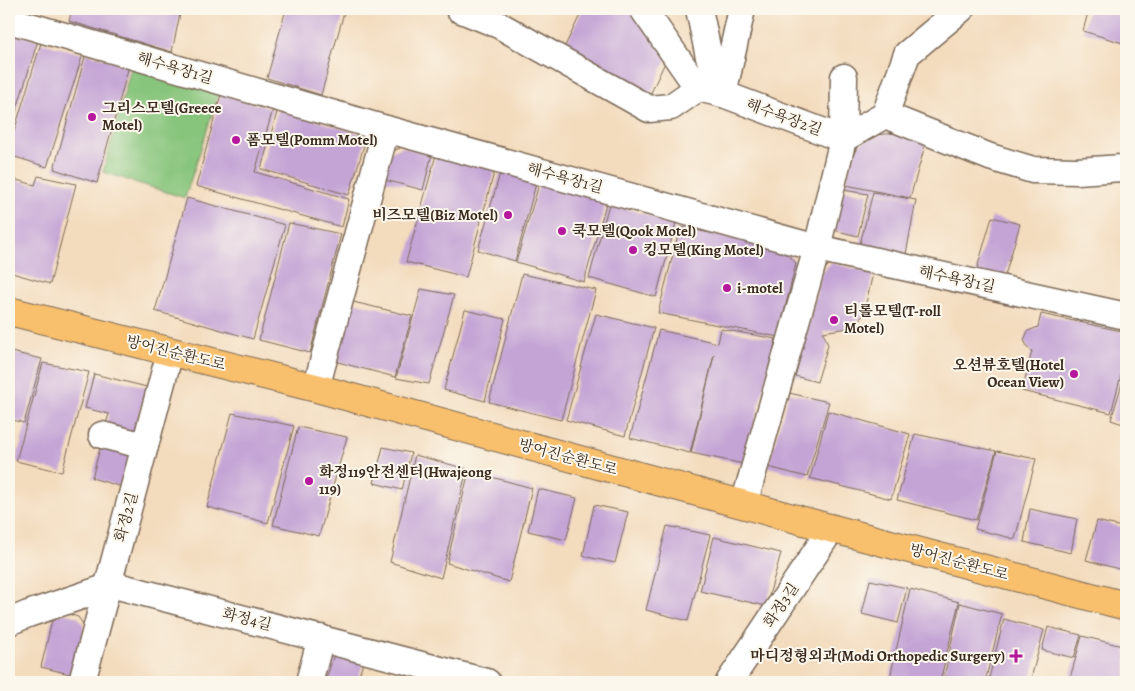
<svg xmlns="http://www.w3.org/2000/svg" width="1135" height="691" font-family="Alegreya,'Noto Serif KR',serif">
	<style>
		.green { fill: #87c57c; stroke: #61784d }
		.building { fill: #c4a4d5 }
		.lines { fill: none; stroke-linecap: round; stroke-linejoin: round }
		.minor-casing { stroke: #7b6856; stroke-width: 29 }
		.major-casing { stroke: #7b6856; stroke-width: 30 }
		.minor { stroke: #fff; stroke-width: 26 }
		.major { stroke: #f8bf6c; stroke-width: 28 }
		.poi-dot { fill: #b5179e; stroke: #fbf7ec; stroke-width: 2 }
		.labels { text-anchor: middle; stroke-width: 4; stroke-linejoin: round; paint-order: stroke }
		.street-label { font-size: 15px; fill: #3b2a1e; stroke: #fbf7ec }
		.poi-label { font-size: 15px; font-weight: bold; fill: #3b2a1e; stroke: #fbf7ec; text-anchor: start }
	</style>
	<rect width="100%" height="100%" fill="#fbf7ec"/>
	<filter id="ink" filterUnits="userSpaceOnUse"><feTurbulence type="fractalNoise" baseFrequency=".02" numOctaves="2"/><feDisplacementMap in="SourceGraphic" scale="10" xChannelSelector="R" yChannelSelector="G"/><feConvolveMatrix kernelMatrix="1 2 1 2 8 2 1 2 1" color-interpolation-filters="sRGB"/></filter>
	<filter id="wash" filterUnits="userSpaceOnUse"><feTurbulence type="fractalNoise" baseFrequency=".0096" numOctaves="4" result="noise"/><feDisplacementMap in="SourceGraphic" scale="20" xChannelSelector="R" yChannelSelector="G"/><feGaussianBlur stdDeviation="1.12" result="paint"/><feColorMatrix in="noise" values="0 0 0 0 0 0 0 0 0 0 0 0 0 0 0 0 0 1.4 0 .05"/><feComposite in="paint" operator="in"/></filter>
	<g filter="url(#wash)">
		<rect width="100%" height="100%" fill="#f3dbbd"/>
		<path class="green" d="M132 65 219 93 185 198 103 172Z"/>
		<g id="blocks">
			<g class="building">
				<path d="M72 9H181L172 52 69 21Z"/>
				<path d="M286 9H345L321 95 267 78Z"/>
				<path d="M583 9H631L668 56 649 97 563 50Z"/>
				<path d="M1089 9H1126V44L1083 31Z"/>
				<path d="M9 33 38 40 15 115 9 114Z"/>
				<path d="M41 43 83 54 47 167 9 155V148Z"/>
				<path d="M86 53 129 66 97 183 54 169Z"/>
				<path d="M221 94 273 109 255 172 349 199 342 227 196 186Z"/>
				<path d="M278 109 367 136 349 195 261 169Z"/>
				<path d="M895 133 926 142 910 198 846 185 849 165 858 145 876 135Z"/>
				<path d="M402 147 432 154 423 190 381 179 389 153Z"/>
				<path d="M436 155 495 169 466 277 406 262Z"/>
				<path d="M501 170 537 180 515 261 478 250Z"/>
				<path d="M38 176 76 184 50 284 9 272V178L35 185Z"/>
				<path d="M540 181 607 200 584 282 516 262Z"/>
				<path d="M843 190 868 194 858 236 833 230Z"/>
				<path d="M873 192 916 200 906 254 860 244Z"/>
				<path d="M187 198 285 225 253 339 155 311Z"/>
				<path d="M609 204 676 223 656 297 589 278Z"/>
				<path d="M992 217 1020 224 1004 279 976 272Z"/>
				<path d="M289 223 341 234 310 353 259 340Z"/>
				<path d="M680 227 781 247 796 263 778 337 658 313Z"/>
				<path d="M831 263 873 273 863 316 848 328 823 332 828 345 817 382 795 376 822 272Z"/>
				<path d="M522 274 596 290 561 420 489 402Z"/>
				<path d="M421 289 454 295 429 384 396 378Z"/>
				<path d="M349 301 412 316 395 377 334 361Z"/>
				<path d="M465 310 505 319 485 401 444 390Z"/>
				<path d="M596 314 654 328 625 436 566 420Z"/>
				<path d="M1041 314 1126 332V356L1111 413 1022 391 1032 351 1028 348 1024 340 1028 331 1038 327Z"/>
				<path d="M721 329 776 339 744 464 691 453 714 355 690 453 630 438 659 330 718 343Z"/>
				<path d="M11 352 42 359 24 423 9 419V359Z"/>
				<path d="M43 363 89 372 62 472 16 461Z"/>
				<path d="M1126 370V425L1111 420Z"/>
				<path d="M94 374 147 387 132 440 103 433 109 414 85 408Z"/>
				<path d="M789 393 829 402 807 477 768 467Z"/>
				<path d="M828 411 910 434 891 499 810 478Z"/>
				<path d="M232 413 294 426 268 523 207 507Z"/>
				<path d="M298 427 347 437 319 536 273 525Z"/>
				<path d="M915 434 996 451 976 520 897 500Z"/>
				<path d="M103 437 132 445 122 487 92 478Z"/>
				<path d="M383 447 411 453 402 490 374 483Z"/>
				<path d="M997 451 1036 459 1015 539 975 529Z"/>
				<path d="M415 455 467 469 441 578 390 562Z"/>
				<path d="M469 471 532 488 509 582 447 563Z"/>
				<path d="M538 489 577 498 566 540 528 531Z"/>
				<path d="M594 505 628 512 615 563 583 556Z"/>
				<path d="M1030 509 1077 519 1071 553 1024 542Z"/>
				<path d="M1097 521 1126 528V571L1086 560Z"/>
				<path d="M667 526 710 535 688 621 646 610Z"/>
				<path d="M714 537 781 553 766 606 700 591Z"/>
				<path d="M870 580 907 588 898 623 862 614Z"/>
				<path d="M910 589 959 602 940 682H889Z"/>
				<path d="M960 603 1002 614 985 682H943Z"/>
				<path d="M58 614H69L78 617 83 624 84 632 74 675 41 667 52 620Z"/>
				<path d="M1004 619 1044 630 1030 682H988Z"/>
				<path d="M1048 627 1081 635 1074 658 1042 650Z"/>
				<path d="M1082 636 1126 647V682H1085L1070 678Z"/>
				<path d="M335 652 364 660 357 682H325Z"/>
			</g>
		</g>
	</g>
	<g filter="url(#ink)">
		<use href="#blocks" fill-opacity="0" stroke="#7b6856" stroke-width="1"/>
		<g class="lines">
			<defs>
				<g id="minor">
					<path d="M459 9 499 25 649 109 671 107 698 88 723 94 843 139 885 115"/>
					<path d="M643 9 698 88"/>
					<path d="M699 9 709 57 723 94"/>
					<path d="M9 20 386 129 817 248 1126 316"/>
					<path d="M723 94 742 9"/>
					<path d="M885 115 990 157 1033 170 1077 171 1122 168 1126 167"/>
					<path d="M885 115 907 54 961 9"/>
					<path d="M316 388 386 129"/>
					<path d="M102 435 145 446"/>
					<path d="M744 504 817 248 843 139 844 77"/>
					<path d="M9 622 28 614 114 585 487 682"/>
					<path d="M82 682 170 352"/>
					<path d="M309 682 321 638"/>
					<path d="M729 682 832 528"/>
				</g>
				<path id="major" d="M9 311 316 388 822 526 1126 606"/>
			</defs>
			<use href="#minor" class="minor-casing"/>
			<use href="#major" class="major-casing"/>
			<use href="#minor" class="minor"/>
			<use href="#major" class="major"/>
		</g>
	</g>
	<g class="poi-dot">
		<circle cx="92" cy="117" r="5"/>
		<circle cx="236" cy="140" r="5"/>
		<circle cx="508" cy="215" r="5"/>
		<circle cx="562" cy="231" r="5"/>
		<circle cx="633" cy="250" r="5"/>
		<circle cx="727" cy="288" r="5"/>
		<circle cx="834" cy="320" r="5"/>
		<circle cx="1074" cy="374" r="5"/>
		<circle cx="309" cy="481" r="5"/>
		<path d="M1013.5 648.5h5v5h5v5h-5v5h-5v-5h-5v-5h5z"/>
	</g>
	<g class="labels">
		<g class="street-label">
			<text transform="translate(175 68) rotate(16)" y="5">해수욕장1길</text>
			<text transform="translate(784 117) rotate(20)" y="5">해수욕장2길</text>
			<text transform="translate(565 178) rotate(15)" y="5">해수욕장1길</text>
			<text transform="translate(957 279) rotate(12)" y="5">해수욕장1길</text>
			<text transform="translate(176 353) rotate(14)" y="5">방어진순환도로</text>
			<text transform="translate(568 457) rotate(15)" y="5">방어진순환도로</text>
			<text transform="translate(126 517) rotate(-75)" y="5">화정2길</text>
			<text transform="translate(959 562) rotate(15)" y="5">방어진순환도로</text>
			<text transform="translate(781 605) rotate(-56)" y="5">화정3길</text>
			<text transform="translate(247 619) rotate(14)" y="5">화정4길</text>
		</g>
		<g class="poi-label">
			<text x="102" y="113">그리스모텔(Greece<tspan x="102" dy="17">Motel)</tspan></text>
			<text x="246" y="145">폼모텔(Pomm Motel)</text>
			<text x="498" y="220" text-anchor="end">비즈모텔(Biz Motel)</text>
			<text x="572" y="236">쿡모텔(Qook Motel)</text>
			<text x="643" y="255">킹모텔(King Motel)</text>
			<text x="737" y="293">i-motel</text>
			<text x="844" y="316">티롤모텔(T-roll<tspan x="844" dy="17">Motel)</tspan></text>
			<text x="1064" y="370" text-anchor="end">오션뷰호텔(Hotel<tspan x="1064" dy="17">Ocean View)</tspan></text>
			<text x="319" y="477">화정119안전센터(Hwajeong<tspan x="319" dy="17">119)</tspan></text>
			<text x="1005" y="661" text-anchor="end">마디정형외과(Modi Orthopedic Surgery)</text>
		</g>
	</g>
	<rect width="1135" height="691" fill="none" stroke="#fbf7ec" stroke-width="30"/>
</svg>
